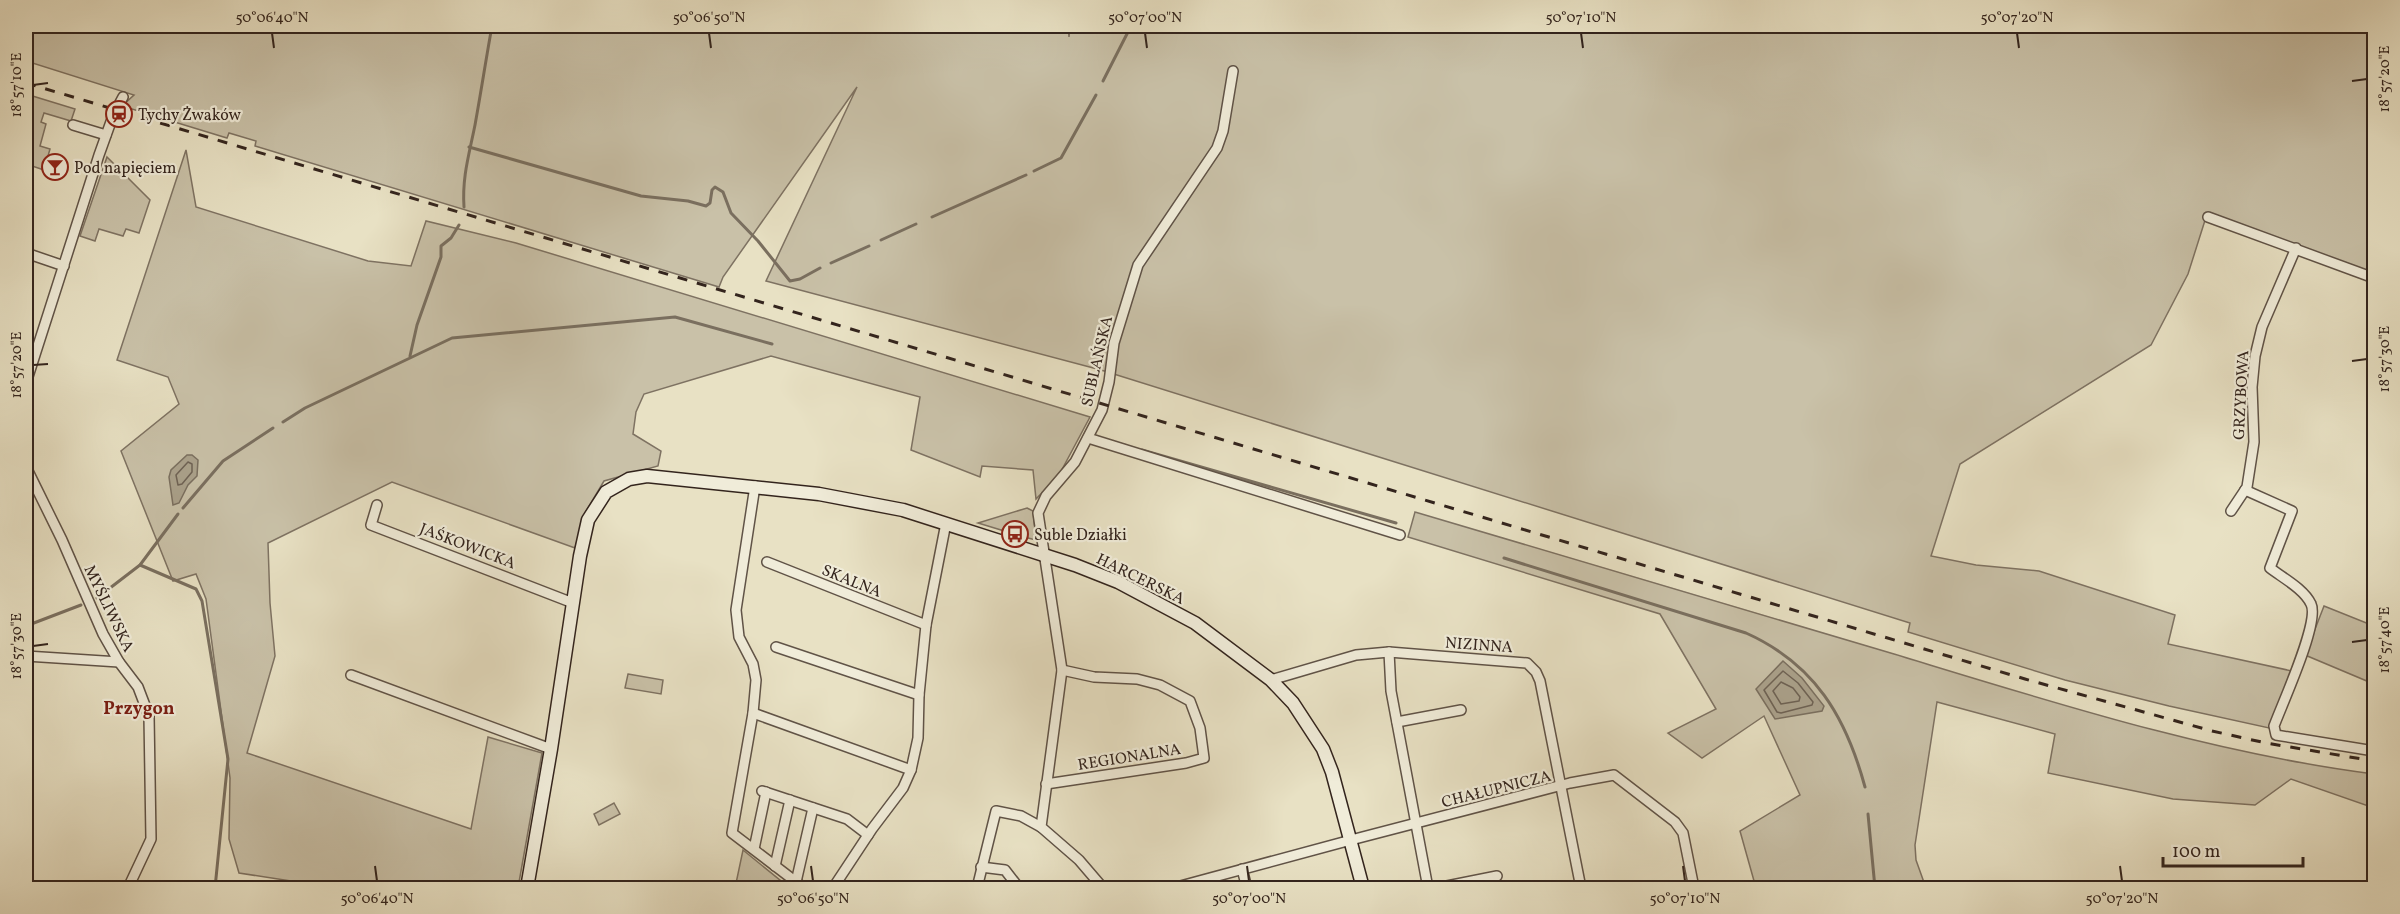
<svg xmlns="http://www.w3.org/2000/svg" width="2400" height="914" font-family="Vollkorn,serif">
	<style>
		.green { fill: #c9c1a8; stroke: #7e7262; stroke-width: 1.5 }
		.water { fill: #aaa18b; stroke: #7a6f5f; stroke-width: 1.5 }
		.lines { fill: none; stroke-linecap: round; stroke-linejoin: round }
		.shore { stroke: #6e6254; stroke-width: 1.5 }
		.stream { stroke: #7a6f5f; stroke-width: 3 }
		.street-casing { stroke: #605347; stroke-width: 12 }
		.secondary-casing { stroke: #33241d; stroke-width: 15 }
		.street { stroke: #f0ecd9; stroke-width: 9 }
		.secondary { stroke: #f0ecd9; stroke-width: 12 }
		.rail { stroke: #33241d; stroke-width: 3; stroke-dasharray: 10 10; stroke-linecap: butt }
		.ticks { fill: none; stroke: #33241d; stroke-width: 2 }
		.labels { text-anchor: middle; stroke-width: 4.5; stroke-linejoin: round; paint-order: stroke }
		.poi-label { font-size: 16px; fill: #33241d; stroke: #f0ecd9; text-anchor: start }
		.street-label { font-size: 16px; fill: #33241d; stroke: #f0ecd9 }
		.neighbourhood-label { font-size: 18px; font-weight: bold; fill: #7a1f14; stroke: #f0ecd9 }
		.neatline { fill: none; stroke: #33241d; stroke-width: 2 }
		.ticks-label { font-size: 15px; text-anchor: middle; fill: #33241d }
	</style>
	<rect width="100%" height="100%" fill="#e8e1c4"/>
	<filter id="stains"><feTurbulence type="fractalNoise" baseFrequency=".00333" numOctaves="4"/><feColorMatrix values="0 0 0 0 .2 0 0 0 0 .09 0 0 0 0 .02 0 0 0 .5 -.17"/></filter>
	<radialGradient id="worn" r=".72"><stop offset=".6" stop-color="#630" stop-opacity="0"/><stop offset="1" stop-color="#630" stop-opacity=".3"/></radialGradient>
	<g class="green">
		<path d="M26 26H1068L1069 37 1070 26H2374V275L2207 214 2188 274 2151 345 1960 464 1931 556 1976 565 2039 571 2175 615 2168 644 2292 671 2269 728 2169 706 2065 680 1908 632 1910 623 1101 370 766 281 857 87 723 277 719 287 255 146 256 141 229 133 227 138 122 106 134 95 26 61Z"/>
		<path d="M26 94 75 109 71 121 44 113 41 122 46 124 40 146 50 149 44 170 26 164Z"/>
		<path d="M186 150 196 207 368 261 411 266 426 221 516 243 1090 417 1059 475 1036 499 1033 470 982 466 980 477 911 450 920 397 771 356 644 394 636 412 633 434 661 451 658 466 604 481 585 513 575 548 392 482 268 543 270 603 275 656 247 753 471 829 488 737 542 753 518 888H336L239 873 229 839 230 778 206 599 196 574 173 581 121 451 179 404 168 377 117 360Z"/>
		<path d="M107 157 150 200 139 233 126 229 123 236 99 229 95 241 80 236Z"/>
		<path d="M1027 508 1033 511 1036 540 1020 536 1021 532 1013 529 1011 533 978 523Z"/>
		<path d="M1415 512C1575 559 1735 606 1894 654 2052 702 2210 753 2374 774V808L2291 779 2255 805 2173 799 2048 773 2055 734 1937 702 1915 845 1916 860 1926 888H1756L1740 831 1800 795 1764 716 1702 758 1668 733 1716 709 1660 614 1408 537Z"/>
		<path d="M2324 606 2374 626V684L2305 655Z"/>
		<path d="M628 674 663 680 661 694 625 688Z"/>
		<path d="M614 803 620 814 599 825 594 814Z"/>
		<path d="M743 850 786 885 784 888H735Z"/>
	</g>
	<g class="water">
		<path d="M187 455H192L198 460 197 476 188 485 179 503 173 505 169 477 171 470Z"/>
		<path d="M1783 661 1802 678 1824 706 1822 711 1775 719 1756 689Z"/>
	</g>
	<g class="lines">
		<g class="shore">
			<path d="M188 462 192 464V472L182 484 178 485 176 475Z"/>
			<path d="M1783 671 1798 683 1813 702 1812 705 1781 713 1777 712 1764 690Z"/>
			<path d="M1781 682 1793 688 1800 697 1799 701 1781 704 1773 691Z"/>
		</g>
		<g class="stream">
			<path d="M1103 81 1131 26"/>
			<path d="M469 147 641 196 688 201 706 206 710 203 712 190 715 187 723 192 731 213 758 241 790 281 800 279 820 268"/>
			<path d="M1034 171 1061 158 1096 95"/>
			<path d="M464 207C462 177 469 155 475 125 481 92 486 59 492 26"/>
			<path d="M932 217 1026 175"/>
			<path d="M881 240 916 224"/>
			<path d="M831 263 869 246"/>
			<path d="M410 356 417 325 441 257V246L451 238 459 225"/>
			<path d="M283 422 305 408 452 338 675 317 772 344"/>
			<path d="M1142 450 1396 523"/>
			<path d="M183 508 223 461 273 428"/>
			<path d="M1504 558 1746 633C1815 664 1846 717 1865 787"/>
			<path d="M140 565 196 589 202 601 228 759 215 888"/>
			<path d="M97 598 140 565 178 514"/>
			<path d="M26 626 81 605"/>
			<path d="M1868 814 1875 888"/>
		</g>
		<defs>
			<g id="street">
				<path d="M73 125 106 135"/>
				<path d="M2208 217 2374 278"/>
				<path d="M26 253 64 266"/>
				<path d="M26 383 99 155 113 116 123 97"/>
				<path d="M1088 438 1400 535"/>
				<path d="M26 467 62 540 103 634 119 662 138 687 149 716 151 839 128 888"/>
				<path d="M755 486 736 610 739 637 753 664 756 680 753 713 732 833 804 888"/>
				<path d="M2245 490 2292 511 2270 568C2283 578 2304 589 2311 604 2320 622 2282 704 2274 726L2276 735 2374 751"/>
				<path d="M377 505 371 525 573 603"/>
				<path d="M2231 511 2247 487 2254 442 2252 387 2255 356 2262 327 2296 248"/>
				<path d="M767 562 926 625"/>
				<path d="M776 647 919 695"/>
				<path d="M1389 652 1391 691 1428 888"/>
				<path d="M26 656 119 662"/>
				<path d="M351 675 551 749"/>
				<path d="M1271 680 1356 655 1389 652 1527 663 1536 672 1540 681 1581 888"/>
				<path d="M753 713 911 770"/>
				<path d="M1397 722 1461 710"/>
				<path d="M1046 784 1186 763 1204 758 1200 728 1190 701 1160 685 1137 679 1094 677 1062 670"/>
				<path d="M762 791 847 819 868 835"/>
				<path d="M754 849 766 792"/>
				<path d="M775 866 790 800"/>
				<path d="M981 867 1005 870 1019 888"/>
				<path d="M1242 869 1247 888"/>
				<path d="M796 882 813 808"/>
				<path d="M833 888 872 829 903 788 911 770 918 738 919 695 926 625 946 523"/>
				<path d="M977 888 996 811 1021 816 1041 827"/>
				<path d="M1103 888 1079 860 1041 827 1062 670 1038 513 1046 496 1075 462 1102 410 1109 382 1114 343 1138 265 1217 148 1223 131 1233 71"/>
				<path d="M1173 888 1351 840 1570 783 1614 775 1675 822 1683 833 1694 888"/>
				<path d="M1437 888 1497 876"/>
			</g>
			<path id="secondary" d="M527 888 551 749 580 556 588 520 606 492 629 479 647 476 819 494 903 510 1075 565 1118 582 1195 623 1271 680 1293 703 1323 749 1332 772 1363 888"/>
		</defs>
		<use href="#street" class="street-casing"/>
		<use href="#secondary" class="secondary-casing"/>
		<use href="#street" class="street"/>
		<use href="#secondary" class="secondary"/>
		<path class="rail" d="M26 83 2025 679 2212 731 2266 743 2374 761"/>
	</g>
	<path class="ticks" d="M272 33 274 48M709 33 711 48M1145 33 1147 48M1581 33 1583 48M2017 33 2019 48M2352 81 2367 79M33 85 48 83M2352 361 2367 359M33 365 48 364M2352 642 2367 640M33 646 48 644M375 866 377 881M811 866 813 881M1247 866 1249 881M1683 866 1685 881M2120 866 2122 881"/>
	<defs>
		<symbol id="station-ring" viewBox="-11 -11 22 22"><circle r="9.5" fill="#f0ecd9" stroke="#8f2418" stroke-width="1.5"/><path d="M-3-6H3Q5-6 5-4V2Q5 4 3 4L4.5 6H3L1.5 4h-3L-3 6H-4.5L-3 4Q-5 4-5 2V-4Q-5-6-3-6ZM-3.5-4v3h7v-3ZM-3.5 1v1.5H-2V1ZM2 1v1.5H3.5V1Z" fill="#8f2418"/></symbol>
		<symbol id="bar-ring" viewBox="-11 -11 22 22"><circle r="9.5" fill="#f0ecd9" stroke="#8f2418" stroke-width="1.5"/><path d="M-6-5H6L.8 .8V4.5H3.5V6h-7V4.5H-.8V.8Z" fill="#8f2418"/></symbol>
		<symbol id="bus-ring" viewBox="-11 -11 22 22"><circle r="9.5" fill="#f0ecd9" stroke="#8f2418" stroke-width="1.5"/><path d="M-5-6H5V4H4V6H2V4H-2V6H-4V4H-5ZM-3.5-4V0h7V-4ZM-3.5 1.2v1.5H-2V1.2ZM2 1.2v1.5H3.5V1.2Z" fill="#8f2418"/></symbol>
	</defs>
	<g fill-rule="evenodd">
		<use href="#station-ring" x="104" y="99" width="30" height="30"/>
		<use href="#bar-ring" x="40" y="152" width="30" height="30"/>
		<use href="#bus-ring" x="1000" y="519" width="30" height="30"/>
	</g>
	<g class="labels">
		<g class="poi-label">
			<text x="138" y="120">Tychy Żwaków</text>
			<text x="74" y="173">Pod napięciem</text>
			<text x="1034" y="540">Suble Działki</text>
		</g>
		<g class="street-label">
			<text transform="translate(1096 361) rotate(-77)" y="6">SUBLAŃSKA</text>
			<text transform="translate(2240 395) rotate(-87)" y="6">GRZYBOWA</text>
			<text transform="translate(468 545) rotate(21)" y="6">JAŚKOWICKA</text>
			<text transform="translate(1141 578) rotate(26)" y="6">HARCERSKA</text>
			<text transform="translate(852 580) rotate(22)" y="6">SKALNA</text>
			<text transform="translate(110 608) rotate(64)" y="6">MYŚLIWSKA</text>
			<text transform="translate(1479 644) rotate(4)" y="6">NIZINNA</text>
			<text transform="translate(1129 756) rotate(-9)" y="6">REGIONALNA</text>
			<text transform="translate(1496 788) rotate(-14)" y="6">CHAŁUPNICZA</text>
		</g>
		<g class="neighbourhood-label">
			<text x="139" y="714">Przygon</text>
		</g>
	</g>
	<rect width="2400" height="914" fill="none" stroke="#e8e1c4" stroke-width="66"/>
	<path d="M2163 857v9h140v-9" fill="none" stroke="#33241d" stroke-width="3"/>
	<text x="2172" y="857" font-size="18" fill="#33241d" stroke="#f0ecd9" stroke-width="4.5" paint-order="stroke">100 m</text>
	<rect x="33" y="33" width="2334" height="848" class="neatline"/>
	<g class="ticks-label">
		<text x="272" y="22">50°06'40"N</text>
		<text x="709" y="22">50°06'50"N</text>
		<text x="1145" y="22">50°07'00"N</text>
		<text x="1581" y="22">50°07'10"N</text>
		<text x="2017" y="22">50°07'20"N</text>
		<text transform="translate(2384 79) rotate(-90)" y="5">18°57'20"E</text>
		<text transform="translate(16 85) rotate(-90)" y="5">18°57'10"E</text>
		<text transform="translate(2384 359) rotate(-90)" y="5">18°57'30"E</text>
		<text transform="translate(16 365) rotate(-90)" y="5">18°57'20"E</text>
		<text transform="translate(2384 640) rotate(-90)" y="5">18°57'40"E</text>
		<text transform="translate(16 646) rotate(-90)" y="5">18°57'30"E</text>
		<text x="377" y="903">50°06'40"N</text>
		<text x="813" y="903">50°06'50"N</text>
		<text x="1249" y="903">50°07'00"N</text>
		<text x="1685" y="903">50°07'10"N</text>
		<text x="2122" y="903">50°07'20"N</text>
	</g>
	<rect width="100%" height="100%" filter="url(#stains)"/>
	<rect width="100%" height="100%" fill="url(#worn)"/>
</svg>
